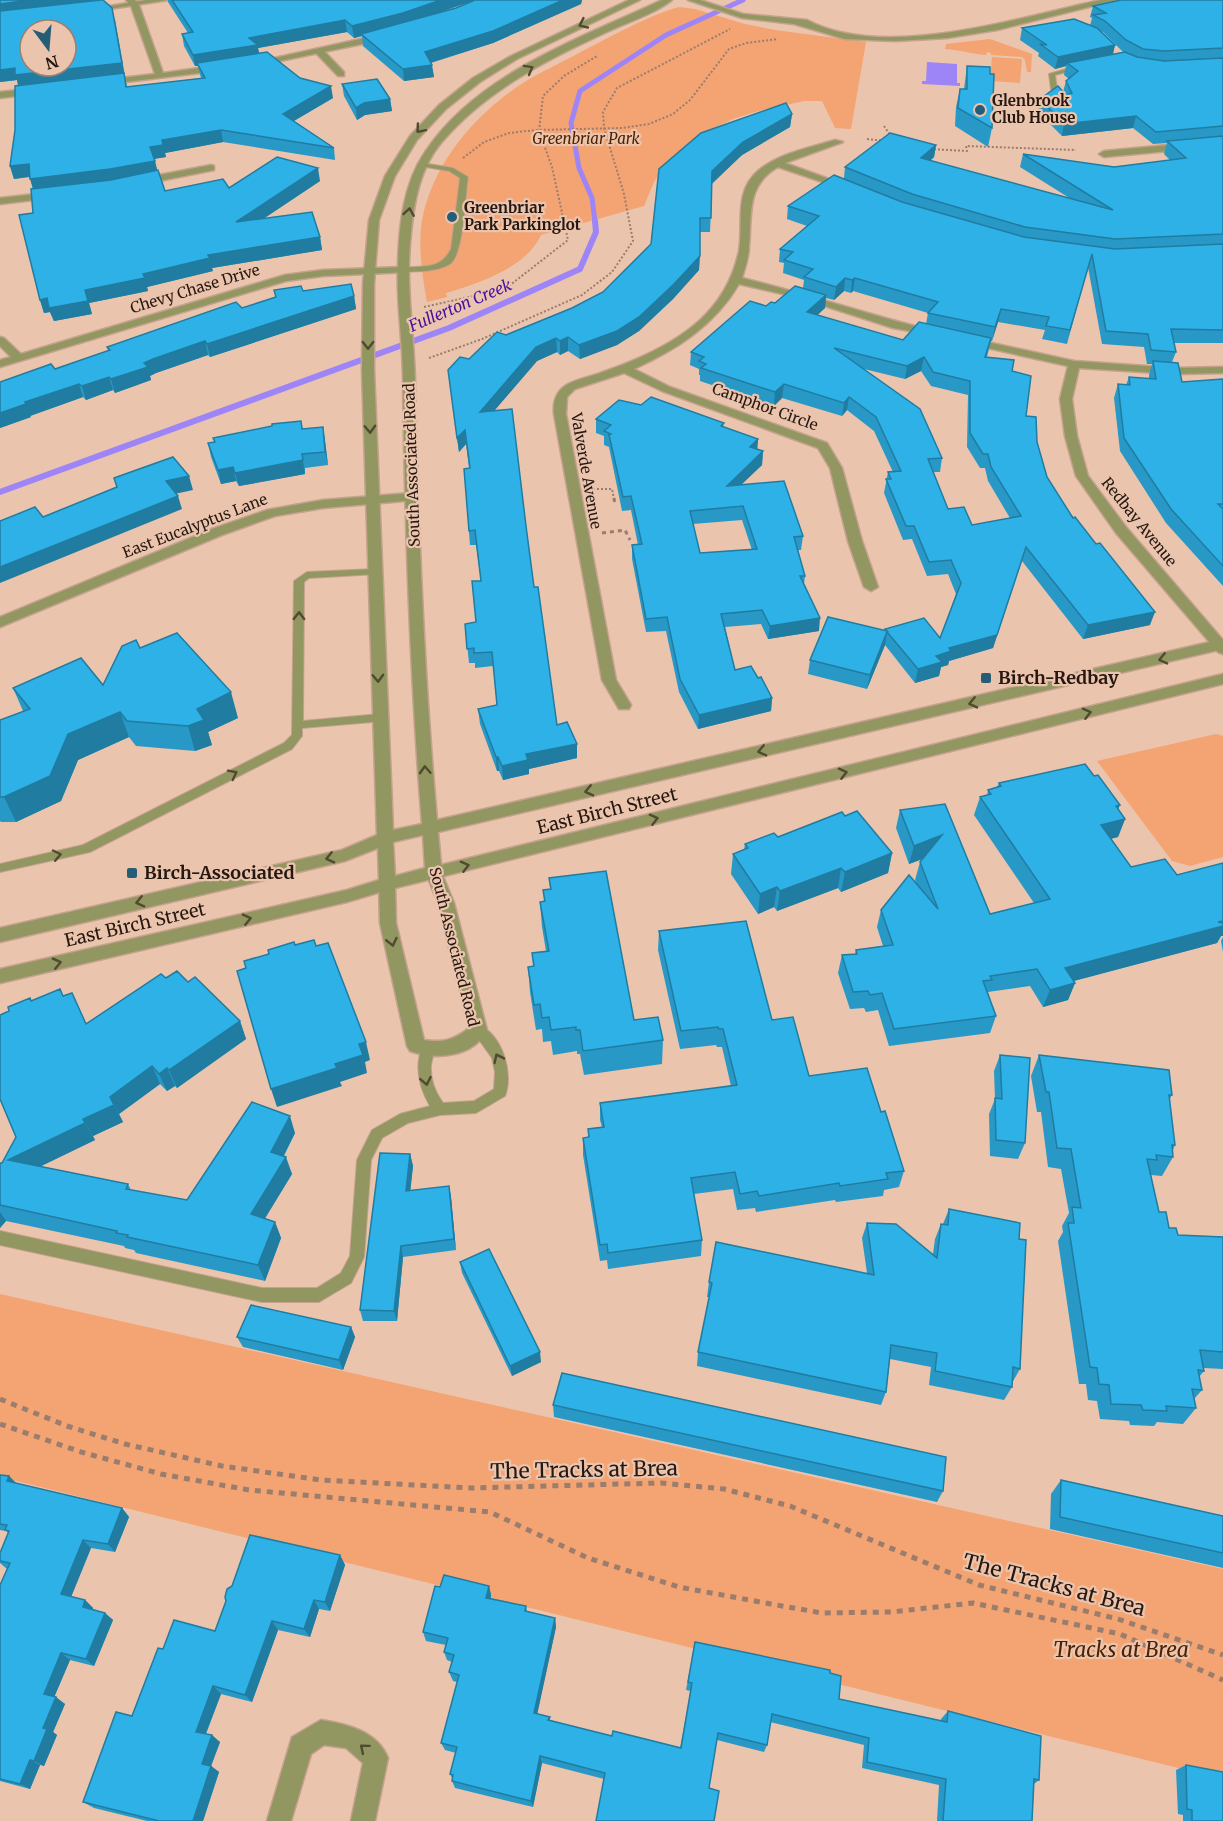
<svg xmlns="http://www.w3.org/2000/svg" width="1223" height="1821" font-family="Merriweather,serif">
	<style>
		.green { fill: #f4a372 }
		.water { fill: #9d85f8 }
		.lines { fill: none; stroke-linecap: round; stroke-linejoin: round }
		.stream-far1 { stroke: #9d85f8; stroke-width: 5 }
		.stream { stroke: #9d85f8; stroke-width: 6 }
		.service-casing { stroke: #c4a28e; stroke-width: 2 }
		.minor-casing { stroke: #c4a28e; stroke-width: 3 }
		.tertiary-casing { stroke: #c4a28e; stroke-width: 3 }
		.path-far2 { stroke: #9a7d6d; stroke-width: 2; stroke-dasharray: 2 2; stroke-linecap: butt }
		.path-far1 { stroke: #9a7d6d; stroke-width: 3; stroke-dasharray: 4 4; stroke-linecap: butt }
		.path { stroke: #9a7d6d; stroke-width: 5; stroke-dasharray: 6 6; stroke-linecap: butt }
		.service { fill: #929660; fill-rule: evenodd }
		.minor { fill: #929660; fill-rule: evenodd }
		.tertiary { fill: #929660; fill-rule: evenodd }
		.wall { fill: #2898c6; fill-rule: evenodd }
		.shaded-wall { fill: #207ca1 }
		.building { fill: #2eb1e6; stroke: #207ca1; stroke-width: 1.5; fill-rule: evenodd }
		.oneway { stroke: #514a30 }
		.poi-dot { fill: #255d77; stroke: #ebc4ae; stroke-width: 2 }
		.labels { text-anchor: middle; stroke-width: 4.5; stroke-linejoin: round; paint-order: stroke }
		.far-poi-label { font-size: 15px; font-weight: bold; fill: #261810; stroke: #ebc4ae; text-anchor: start }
		.far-park-label { font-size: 15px; font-style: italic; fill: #4d2101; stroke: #ebc4ae }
		.far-street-label { font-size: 15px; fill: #261810; stroke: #ebc4ae }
		.far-water-label { font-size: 16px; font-style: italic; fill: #48129d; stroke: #ebc4ae }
		.poi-label { font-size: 18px; font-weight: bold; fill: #261810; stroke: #ebc4ae; text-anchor: start }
		.street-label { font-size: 18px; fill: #261810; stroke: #ebc4ae }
		.near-street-label { font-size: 21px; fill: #261810; stroke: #ebc4ae }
		.near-park-label { font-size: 21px; font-style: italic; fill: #4d2101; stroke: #ebc4ae }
	</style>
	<rect width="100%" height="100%" fill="#ebc4ae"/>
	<g class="green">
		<path d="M679 7 695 9 745 24 775 30 866 42 851 129 835 128 822 101H804L755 112 733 119 712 129 663 166 654 182 644 206 541 235C526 268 479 283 446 293L447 297 427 302C422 276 418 245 422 220 433 163 475 114 523 83 540 72 561 63 579 53 606 39 651 14 679 7Z"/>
		<path d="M990 39 1032 54 1031 72H1027L1025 60 1022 57 991 55V53L987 52 986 55C972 54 960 50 945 49L946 44Z"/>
		<path d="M992 57 1022 59 1020 83 990 81Z"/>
		<path d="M1216 734 1223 736V857L1190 866 1172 861 1097 761Z"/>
		<path d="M0 1294 1223 1569V1779L0 1477Z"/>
	</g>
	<path class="water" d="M927 62 957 64V83H960V86L922 84V81H926Z"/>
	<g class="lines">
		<path class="stream-far1" d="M595 222 592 198 579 168 571 123 580 91 666 35 743 0"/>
		<path class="stream" d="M0 492 449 328 580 269 596 232 595 221"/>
		<defs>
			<g id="service">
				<path d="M1080 65 1082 66V68L1055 75 1057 89 1067 102 1062 103 1051 89 1049 74Z"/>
				<path d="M422 163 453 168 468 177C465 195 464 254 450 264 437 272 419 271 404 272H401V268C422 265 440 271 451 249L460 178 449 171 420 166 418 165Z"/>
				<path d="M375 569 378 570V574L309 578 304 582 303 721 380 714 385 718 384 721 302 728V736L292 749 90 852 0 872V864L83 845 284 743 292 735 294 581 307 572Z"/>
				<path d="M478 1025C502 1033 514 1074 505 1096L476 1113 440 1115 408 1123 382 1138 371 1160 364 1257 351 1283 319 1302H262L0 1245V1231L262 1288H317L341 1273 350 1256 357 1160 372 1130 400 1114 430 1106C419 1087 414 1066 423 1045L428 1044 433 1045C435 1052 432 1058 431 1065 430 1079 435 1092 443 1103L474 1101 494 1089 495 1072 492 1058 472 1030 473 1026Z"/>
			</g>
			<g id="minor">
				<path d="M146 0H168L90 12 86 10Z"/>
				<path d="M688 0H700L743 14 807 20C884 61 1017 18 1101 0H1117L997 30 947 38 895 41 845 39 794 24 742 18Z"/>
				<path d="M316 49H322L344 72V76H338L316 53Z"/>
				<path d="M835 140 843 142 785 163 851 187 843 189 778 167C746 185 752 214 749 246 749 257 745 268 742 278 808 294 872 316 938 332V336L893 328 800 298 739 284C714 326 677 349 634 369L670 387 827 443 842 468 862 541 878 587 871 591 864 587 848 541 830 468 818 448 662 391 624 373 575 389 567 397 566 414 616 680 631 705 629 709H619L602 680 554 414C553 403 555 393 565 386 575 379 591 377 603 372 637 360 672 345 699 321 720 302 733 279 739 251 744 222 733 192 759 170 780 153 809 148 835 140Z"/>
				<path d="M1223 140V146L1104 157 1099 154 1104 151Z"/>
				<path d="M211 165 214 166V170L139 185 134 182 139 179Z"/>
				<path d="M54 192 58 193V197L0 204V198Z"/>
				<path d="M404 267 408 268V272L323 276 286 281 0 367V360L11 357 0 346V337L4 338 21 354 285 275 323 270Z"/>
				<path d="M969 338 1074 361 1175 368 1223 367V373L1175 374 1079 368 1072 399 1077 436 1088 476 1126 527 1223 640V654L1218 652 1116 533 1076 476 1065 436 1060 399 1068 366 965 343 963 341Z"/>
				<path d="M412 493 418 497 416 500 323 508 275 516 222 535 0 627V617L212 529 267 510 323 500Z"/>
				<path d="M434 867 440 869 454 903 487 1030C473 1058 435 1060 410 1051L407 1046 380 923 379 884 381 880 387 878 393 880 395 884 396 923 424 1040C443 1043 454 1040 469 1028L438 903 426 873 428 869Z"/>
				<path d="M321 1720C347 1724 377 1731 388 1758L375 1821H351L363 1763 346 1748 324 1745 311 1754 291 1821H267L292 1737Z"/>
			</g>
			<g id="tertiary">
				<path d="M126 0H135L139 5 163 73 221 65 225 68 224 70 101 85V81L104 80 155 74 131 6Z"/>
				<path d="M629 0H640L517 59 480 82 446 109 417 140 395 176 379 220 374 284V370L393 830 422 824C410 676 405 527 403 379 403 341 396 302 398 264 399 227 403 184 425 152 478 73 579 39 662 0H672C654 14 628 22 607 32 546 60 485 91 441 143 420 168 414 202 411 233 405 283 414 332 415 382 418 528 424 675 437 820L1223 639V649L438 832 441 865 1223 674V684L387 890 347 902 0 983V969L347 890 379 880 378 848 345 861 0 942V928L342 850 377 835 362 370 363 284 369 220 385 176 410 136 439 105 473 78 511 56ZM423 835 425 868 395 876 393 842Z"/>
				<path d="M383 34 387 37 386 39 256 66 252 63Z"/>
				<path d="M37 88 40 89V93L0 98V92Z"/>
			</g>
		</defs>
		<use href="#service" class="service-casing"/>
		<use href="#minor" class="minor-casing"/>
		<use href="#tertiary" class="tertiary-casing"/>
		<g class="path-far2">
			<path d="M884 126 890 135"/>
			<path d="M867 139 885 141"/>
			<path d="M930 149 967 151 966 146 1076 150"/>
			<path d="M463 158 484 142 509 133 536 130 622 128 649 124 673 114 690 100 729 49 746 43 778 39"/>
			<path d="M424 307 505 289 568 240 552 167 539 131 543 96 564 76 597 56"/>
			<path d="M429 358 482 339 582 295 612 272 633 241 624 194 604 128 603 112 617 88 730 29"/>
			<path d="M593 489H612L614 499"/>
		</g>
		<g class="path-far1">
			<path d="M614 498 615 505"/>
			<path d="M602 533 625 530 630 540"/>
		</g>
		<g class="path">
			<path d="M0 1399 67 1426 125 1444 222 1466 321 1480 471 1488 661 1483 724 1489 790 1506 979 1585 1118 1619 1223 1655"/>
			<path d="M0 1424 81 1452 161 1474 249 1490 490 1512 588 1558 679 1587 771 1604 822 1613 891 1612 973 1603 1120 1634 1223 1680"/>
		</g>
		<use href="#service" class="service"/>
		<use href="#minor" class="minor"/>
		<use href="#tertiary" class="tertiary"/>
	</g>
	<g class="wall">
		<path d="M0 0 95 1 115 19 127 87 201 78 198 66H195L184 46 182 34 188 33 168 2V0H475L433 14 456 8 475 0H582L581 4 493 43 431 63 434 77 404 81 363 46 362 36 354 38 347 32 258 48 259 53 300 78 333 98 294 121 334 148 335 160 223 142 165 153 166 157 154 159 157 170 165 191 229 188 320 181 263 219 320 237 322 250 212 268 213 271 147 287 148 291 89 303 92 314 54 321 50 312 44 313 40 300 33 213V189L30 177 14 179 10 166 15 130 18 86 17 80 0 82Z"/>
		<path d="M1223 0V343H1174L1176 352 1172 362 1182 382 1223 379V586L1166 523 1120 451 1114 398 1118 384 1126 385 1129 377 1149 379V375L1152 364H1147L1144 347 1102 344 1088 267 1067 344 1042 339 1045 330 998 322 992 341H991L987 357 1012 371 1026 416 1037 442 1047 477 1073 518 1150 625 1083 639 1022 561 993 648 949 661 948 665 941 667 939 676 915 683 885 645 867 689 808 674 810 660 885 631V629L940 638 956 594 948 574 927 576 912 539 903 540 884 493 888 472H893L874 431 847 410 842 416 782 398 774 406 700 381V375H699V369L690 365 691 352 766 306 775 303 803 288 804 280 783 273 784 263 779 262 780 249 807 226 787 219 788 206 844 178 845 167 936 145 934 157 930 161 1071 199 1020 167 1023 154 1114 167 1170 160 1164 154 1167 143 1153 144 1133 128 1062 136 1038 112 1040 99 1063 92 1066 81 1069 79 1064 75 1066 66 1055 69 1038 56 1039 53 1020 40 1022 28 1090 26 1092 18 1090 17 1093 6ZM1100 31 1103 32 1123 52 1113 54 1115 45ZM844 291 851 293 853 291 928 313 926 324 903 340 817 315 825 308 826 298 834 300ZM864 369 905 379 921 371 931 386 968 395 967 447 980 468H985L988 481 1010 518 972 525 948 509 933 472H940L942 458Z"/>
		<path d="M967 66 992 128 988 147 955 126 956 107 960 89H964Z"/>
		<path d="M342 84 390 99 392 111 365 115 357 120 344 96Z"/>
		<path d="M792 114 790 127 742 155 712 184 710 232H700L699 270 673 299 639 331 617 345 580 359 568 351 560 355 557 352 537 361 495 410 526 526 534 587 557 725 577 758 529 769V774L503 780 499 771H497L480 724 478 709 497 705 493 666 475 668V663H469L465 624 476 622 481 581 476 545H470L464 469 469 468 466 444 459 452 448 370 469 359 506 335 572 308 603 292 651 244 659 169Z"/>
		<path d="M274 290 303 291 354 296 356 309 210 357 208 355 156 373 150 376 151 380 115 393 113 390 86 400 83 397 30 416 31 417 0 428V382L55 369 108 351 107 347 242 308 276 297Z"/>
		<path d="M641 405 724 423 723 427 758 439 757 449 763 451 762 465 742 484 803 536 801 550H798L805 576 804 584 819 631 768 639 761 624 725 627 735 670 758 678 772 698 771 711 698 729 679 692 666 631 646 632 632 559V545H638L631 510 622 511 609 447 604 445V436L596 433V419ZM742 520 752 550 700 553 693 524Z"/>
		<path d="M301 421 303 429 323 427 328 465 305 468V474L239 486 236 481 221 484 211 457 208 443Z"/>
		<path d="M140 648 238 718 208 732 212 745 195 751 136 746 129 737 78 760 61 801 16 822H1L0 821V720L23 711 13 688 103 685Z"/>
		<path d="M999 783 1118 810 1125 819 1118 837 1110 839 1131 867 1221 936 1217 943 1074 981 1075 983 1068 1000 1043 1007 1030 986 988 992 996 1016 990 1033 889 1046 878 1010 866 1012 864 1008 850 1009 838 973 842 955 855 954 856 950 883 946 877 927 881 910 917 885 915 880 920 862 923 859 909 864 896 828 900 810 990 914 1034 903 974 815 980 797 987 795 988 790 997 787Z"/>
		<path d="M845 816 892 853 888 873 841 892 838 888 777 911 774 907 758 914 731 874 733 854 744 850 745 844 778 837Z"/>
		<path d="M549 878 634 1020 663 1040 662 1064 584 1075 580 1054H577V1051L553 1055 551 1041 543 1042 542 1029 536 1030 530 992 528 967 533 966 532 953 546 951 542 927 540 902 544 901 543 890 550 889Z"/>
		<path d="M659 931 772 1020 809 1076 881 1112 904 1171 899 1187 884 1190 883 1196 836 1202 835 1200 756 1212 755 1208 737 1210 733 1189 694 1194 702 1240 701 1256 608 1269 607 1260 600 1261 583 1155V1138H588V1129L602 1127 600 1120V1103L731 1086 722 1047H717L716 1045 680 1049 658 950Z"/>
		<path d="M1223 937V952L1221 941Z"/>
		<path d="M166 978 188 982 240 1021 246 1039 177 1088 175 1086 167 1091 160 1084 119 1114 123 1122 93 1136 95 1140 40 1166 128 1184 131 1190 187 1200 295 1133 284 1156 292 1174 265 1218 275 1222 281 1238 265 1281 136 1253 134 1250 125 1248 124 1246 6 1221 0 1228V1163H2L16 1137 32 1001 63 996 86 1023Z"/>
		<path d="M1000 1055 1025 1143 1018 1159 990 1156 989 1114 995 1099 994 1071Z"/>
		<path d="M1039 1055 1172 1095 1169 1100 1175 1145 1173 1150V1157L1162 1176 1151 1175 1159 1212 1169 1228 1178 1235 1223 1237V1369L1204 1368V1371L1199 1377 1202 1390 1194 1399 1196 1408 1183 1424 1157 1422 1154 1426 1130 1425 1129 1421 1100 1419 1097 1401 1088 1400 1086 1384H1079L1058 1241 1063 1232 1062 1226 1069 1213 1061 1169 1048 1167 1041 1112H1037L1031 1076Z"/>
		<path d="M410 1154 413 1166 410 1191 449 1186 451 1197 456 1250 403 1257 397 1321H363L360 1310Z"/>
		<path d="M949 1209 1019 1239 1020 1369 1012 1383V1387L1004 1400 929 1385 931 1367 890 1359 886 1392 881 1405 697 1366 698 1352 709 1297H707L709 1282 867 1273 862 1238 867 1223 933 1254 935 1239 941 1224H943Z"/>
		<path d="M460 1262 541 1362 512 1376 462 1273Z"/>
		<path d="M351 1327 355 1337 343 1370 243 1347 237 1337Z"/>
		<path d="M553 1405 943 1491 937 1502 554 1417Z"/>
		<path d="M0 1475 9 1476 16 1483 122 1508 129 1517 115 1552 91 1548 71 1597 85 1600 93 1608V1609L105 1613 113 1620 94 1666 70 1660 54 1697 65 1704 53 1732 57 1735 44 1766 40 1765 30 1789 0 1781V1585L7 1569 0 1563V1553L8 1533 6 1531 0 1530Z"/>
		<path d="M1061 1480 1223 1516V1568L1050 1529 1051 1494Z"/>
		<path d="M340 1555 345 1565 330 1611 319 1609 310 1637 278 1630 252 1702 221 1694 206 1734 220 1742 211 1766 219 1772 203 1821H147L94 1808 83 1802 132 1716 163 1649 215 1631Z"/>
		<path d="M489 1586 491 1595V1598L526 1606 527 1611 555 1618 556 1627 537 1714 550 1717V1720L612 1736 680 1748 691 1691 686 1690 695 1642 830 1673 839 1699 941 1721V1719L948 1711 1039 1780 1034 1784 1032 1821H937L939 1785 862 1768 864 1745 770 1722 767 1745 764 1752 717 1740 604 1779 542 1763 533 1807 455 1788 452 1781V1778L450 1774 456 1753 445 1750 441 1743 457 1682 453 1681 449 1672 452 1662 447 1660 444 1652 446 1645 426 1641 423 1632 440 1587Z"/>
		<path d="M1186 1765 1223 1821H1183V1815L1178 1814 1176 1770Z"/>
	</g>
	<g class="shaded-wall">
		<path d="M30 0H95L96 4 0 16V4Z"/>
		<path d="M441 0H475L404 25 361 34 362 36 354 38 352 26Z"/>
		<path d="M563 0H582L581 4 493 43 426 64 425 52Z"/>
		<path d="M112 8 129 99 19 88 17 80 0 82V70Z"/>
		<path d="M345 20 347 32 258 48 260 57 197 63 198 66H195L193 55 249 38Z"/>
		<path d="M1115 45 1112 57 1067 63 1066 66 1055 69 1058 57Z"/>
		<path d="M432 65 434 77 404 81 403 69Z"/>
		<path d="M331 86 333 98 285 126 283 114Z"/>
		<path d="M390 99 392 111 365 115 357 120 356 108 364 103Z"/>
		<path d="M792 114 790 127 742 155 711 184 712 171 743 142Z"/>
		<path d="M1136 116 1133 128 1062 136 1064 124Z"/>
		<path d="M221 130 223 142 165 153 166 157 153 159 150 147 162 140Z"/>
		<path d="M936 145 934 157 919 171 921 158Z"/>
		<path d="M155 161 158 173 34 192 30 179Z"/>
		<path d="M29 164 33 176 14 179 10 166Z"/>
		<path d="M318 168 320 181 239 235 236 222Z"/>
		<path d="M320 237 322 250 212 268 213 271 147 287 148 291 89 303 92 314 54 321 50 312 44 313 40 300 85 290 208 255Z"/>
		<path d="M700 256 699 270 673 299 639 331 617 345 580 359 579 345Z"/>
		<path d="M845 278 844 291 834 300 836 287Z"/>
		<path d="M855 278 853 291 851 293 852 280Z"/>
		<path d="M826 295 825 308 806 326 807 312Z"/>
		<path d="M354 296 356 309 210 357 207 344Z"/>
		<path d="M1001 309 998 322 992 341 995 327Z"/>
		<path d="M568 337V351L560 355V341Z"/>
		<path d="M556 338 557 352 537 361 481 426 480 412 536 347Z"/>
		<path d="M205 341 208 355 156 373 150 376 151 380 115 393 111 379 153 359Z"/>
		<path d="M924 357 921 371 905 379 907 366Z"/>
		<path d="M109 377 113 390 86 400 82 386Z"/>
		<path d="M79 384 83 397 30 416 31 417 0 428V413L25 402Z"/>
		<path d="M784 384 782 398 774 406 775 392Z"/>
		<path d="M849 397 847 410 842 416 844 403Z"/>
		<path d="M323 427 325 440 328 465 325 452Z"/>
		<path d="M465 430 466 444 459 452 457 438Z"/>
		<path d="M758 439 757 453 750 447Z"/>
		<path d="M763 451 762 465 726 499 727 486Z"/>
		<path d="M302 454 305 474 239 486 235 473Z"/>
		<path d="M233 467 236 481 221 484 218 470Z"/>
		<path d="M189 476 193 490 170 495 166 481Z"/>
		<path d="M178 496 182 509 0 583V567Z"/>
		<path d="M1026 547 993 648 949 661 948 665 941 667 939 676 915 683 918 669 949 648Z"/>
		<path d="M1155 612 1150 625 1083 639 1088 625Z"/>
		<path d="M820 618 819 631 768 639 770 626Z"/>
		<path d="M887 632 885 645 867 689 870 675Z"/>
		<path d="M231 692 238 718 208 732 212 745 195 751 188 726 197 709Z"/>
		<path d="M772 698 771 711 698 729 699 715Z"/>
		<path d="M120 712 129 737 78 760 61 801 16 822 4 797 68 734Z"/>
		<path d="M577 744V758L529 769V774L503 780 502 766 526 754Z"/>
		<path d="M496 757H498L499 771H497Z"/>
		<path d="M1120 805 1113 822 1125 819 1118 837 1094 843 1101 825 1116 806Z"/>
		<path d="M942 835 937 853 909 864 914 846Z"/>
		<path d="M892 853 888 873 841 892 845 872Z"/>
		<path d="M841 868 838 888 777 911 780 891Z"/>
		<path d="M777 887 774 907 758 914 760 894Z"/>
		<path d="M1223 921V936H1221L1217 943 1058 985 1065 968Z"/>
		<path d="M1075 983 1068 1000 1043 1007 1050 990Z"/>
		<path d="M240 1021 246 1039 177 1088 169 1070Z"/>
		<path d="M366 1042 370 1060 365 1062 367 1073 340 1082 342 1086 277 1107 271 1089 335 1064 359 1044Z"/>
		<path d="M152 1066 160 1084 119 1114 110 1097Z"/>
		<path d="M167 1068 175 1086 167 1091 159 1074Z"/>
		<path d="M114 1105 123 1122 93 1136 83 1119Z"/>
		<path d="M290 1116 295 1133 277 1168 271 1152Z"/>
		<path d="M85 1123 95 1140 19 1177 8 1160Z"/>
		<path d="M410 1154 413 1166 409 1203 406 1191Z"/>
		<path d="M286 1157 292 1174 258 1230 251 1214Z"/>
		<path d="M449 1186 451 1197 456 1250 454 1239Z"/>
		<path d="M0 1212 6 1221 0 1228Z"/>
		<path d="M275 1222 281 1238 265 1281 258 1265Z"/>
		<path d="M401 1246 403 1257 397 1321 394 1311Z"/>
		<path d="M351 1327 355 1337 343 1370 339 1360Z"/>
		<path d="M540 1352 541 1362 512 1376 510 1366Z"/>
		<path d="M9 1476 18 1485 7 1481Z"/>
		<path d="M122 1508 129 1517 115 1552 108 1544Z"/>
		<path d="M83 1540 91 1548 69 1602 61 1594Z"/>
		<path d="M340 1555 345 1565 330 1611 325 1602Z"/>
		<path d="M489 1586 491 1595 489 1607 486 1598Z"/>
		<path d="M85 1600 93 1608 91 1614 83 1607Z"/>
		<path d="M314 1600 319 1609 310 1637 304 1629Z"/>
		<path d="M105 1613 113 1620 94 1666 86 1659Z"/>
		<path d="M555 1618 556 1627 536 1720 534 1713Z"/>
		<path d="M272 1621 278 1630 252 1702 245 1695Z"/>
		<path d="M61 1653 70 1660 53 1700 44 1694Z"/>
		<path d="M213 1686 221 1694 204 1738 196 1732Z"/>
		<path d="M56 1697 65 1704 53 1732 57 1735 44 1766 34 1761 43 1728Z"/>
		<path d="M212 1735 220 1742 211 1766 219 1772 203 1821H193L202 1764Z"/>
		<path d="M540 1756 542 1763 533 1807 531 1801Z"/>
		<path d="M30 1760 40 1765 30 1789 20 1784Z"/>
	</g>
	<g class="building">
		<path d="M0 0H30L0 4Z"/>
		<path d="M101 0H103L112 8 122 63 15 75V68L0 70V11ZM30 30H66V66H30Z"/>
		<path d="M172 0H441L403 13 352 26 345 20 249 38 258 45 193 55 182 34 193 32Z"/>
		<path d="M475 0H563L493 31 425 52 432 65 403 69 361 34 456 8Z"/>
		<path d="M1121 0H1223V48L1164 51 1143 49 1126 40 1105 21 1093 15 1106 13 1093 6Z"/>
		<path d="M1074 19 1097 28 1115 45 1058 57 1040 44 1047 45 1022 28Z"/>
		<path d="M267 52 300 78 331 86 283 114 334 148 221 130 162 140 163 145 150 147 155 161 110 169 30 179 29 164 10 166 15 130V86L124 73 126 87 205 78 197 63Z"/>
		<path d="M1125 52 1137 57 1164 61 1223 58V126L1156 132 1136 116 1064 124 1040 99 1058 86 1066 95 1072 93 1066 81 1078 71 1067 63Z"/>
		<path d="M967 66 990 67V74H994L992 128 958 108 960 89H967Z"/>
		<path d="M377 79 390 99 364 103 356 108 342 84Z"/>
		<path d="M786 103 792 114 743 142 712 171 711 218H700V256L673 285 639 317 617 331 579 345 568 337 560 341 556 338 536 347 480 412 512 409 526 526 534 587H538L557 725 567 722 577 744 526 754 528 760 502 766 498 757H496L478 709 497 705 492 652 474 653V648L467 649 465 624 476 622 472 581H481L475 530 469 531 464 469 470 468 465 430 457 438 448 370 460 357 469 359 497 332 506 335 572 308 603 292 651 244 659 169 701 133Z"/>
		<path d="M890 133 936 145 921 158 1113 210 1023 154 1114 167 1186 158 1167 141 1223 136V234L1115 239 1025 227 912 194 845 167Z"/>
		<path d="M277 157 318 168 236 222 312 212 320 237 208 255 210 258 143 274 145 278 85 290 88 301 49 308 47 298 40 300 19 215 33 213 31 189 111 180 158 170 165 191 223 179 229 188Z"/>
		<path d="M834 175 902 202 1024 237 1115 249 1223 244V330L1171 329 1176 352 1151 350 1148 334 1106 331 1092 254 1070 330 1046 326 1049 317 1001 309 995 327 928 313 938 302 855 278 852 280 845 278 836 287 804 277 813 269 784 260 793 252 780 249 819 216 788 206Z"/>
		<path d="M351 284 354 296 207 344 205 341 153 359 144 363 148 367 111 379 109 377 82 386 79 384 25 402 26 404 0 413V382L51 364 55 369 110 350 107 347 236 302 242 308 276 297 274 290 301 286 303 291Z"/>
		<path d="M795 286 826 295 807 312 903 340 919 322 991 338 985 357 1014 360 1012 371 1031 376 1026 416 1036 417 1037 442 1047 477 1073 518 1075 517 1096 544 1100 543 1155 612 1088 625 1026 547 997 635 949 648 951 651 936 656 942 662 918 669 887 632 870 675 810 660 828 617 887 631 885 629 924 618 940 638 961 583 951 560 929 562 914 526H906L886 479H891L888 472 901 471 876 417 849 397 844 403 784 384 775 392 701 368 706 364 699 361 704 357 691 352 750 301 766 306 771 302 775 303ZM834 348 907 366 924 357 933 372 970 381V433L983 454H988L991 467 1021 516 972 525 964 507 948 509 928 459 942 458 920 409Z"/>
		<path d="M1153 361 1178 363 1182 382 1223 379V504H1218L1223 509V566L1171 509 1124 438 1118 384 1130 385 1129 377 1156 379Z"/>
		<path d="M651 397 724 423 721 426 758 439 750 447 763 451 727 486 784 481 803 536 794 537 805 576H800L820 618 770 626 762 610 721 614 735 670 751 666 758 678 761 677 772 698 699 715 680 679 667 617 646 619 632 545 642 544 631 496 623 497 609 435 611 434 604 431 611 425 596 419 619 400 641 405ZM743 506 757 549 700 553 690 511Z"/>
		<path d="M301 421 302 429 323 427 325 452 302 454 303 460 235 473 233 467 218 470 208 443 215 442 213 438 272 426V424Z"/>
		<path d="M173 457 189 476 166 481 178 496 0 567V521L35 507 43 517 117 487 114 478Z"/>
		<path d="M177 633 231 692 197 709 204 720 188 726 127 721 120 712 68 734 50 776 4 797H0V720L30 709 13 688 81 658 103 685 122 646 136 640 140 648Z"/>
		<path d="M1085 764 1094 776 1098 775 1120 805 1116 806 1125 819 1101 825 1131 867 1165 859 1177 875 1223 863V921L1218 922 1223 923V926L1065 968 1075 983 1050 990 1037 969 990 976 992 980 983 981 996 1016 894 1029 882 993 870 995 868 991 853 992 842 955 857 954 856 950 893 945 881 910 909 875 938 909 920 862 942 835 914 846 900 810 945 804 990 914 1050 899 980 797 991 794 988 790 1001 786 999 783Z"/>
		<path d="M857 811 892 853 845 872 841 868 780 891 777 887 760 894 733 854 748 848 745 844 774 833 778 837 842 812 845 816Z"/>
		<path d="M606 871 634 1020 658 1017 663 1040 583 1051 580 1030H576V1027L551 1030 549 1017 542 1018 540 1004 534 1005 528 967 534 966 532 953 549 951 540 902 545 901 543 890 551 889 549 878Z"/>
		<path d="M746 921 772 1020 793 1017 809 1076 867 1068 881 1112 885 1111 904 1171 886 1173 888 1179 840 1186 839 1183 759 1196 757 1191 740 1194 735 1172 691 1178 702 1240 608 1253 607 1244 600 1245 583 1138 589 1137 588 1129 604 1127 600 1103 737 1085 723 1029H719L718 1027 681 1031 659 931Z"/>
		<path d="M314 940 316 946 328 943 366 1042 359 1044 363 1055 335 1064 337 1068 271 1089 237 971 246 968 244 961 269 954 268 950 294 942 295 945Z"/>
		<path d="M177 971 188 982 195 977 240 1021 169 1070 167 1068 159 1074 152 1066 110 1097 114 1105 83 1119 85 1123 8 1160 128 1184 126 1189 187 1200 252 1102 290 1116 271 1152 286 1157 251 1214 275 1222 258 1265 127 1237 128 1235 116 1233 117 1231 0 1205V1163H2L16 1137 0 1099V1015L9 1011 8 1007 30 998 31 1001 60 989 63 996 72 993 86 1024 161 974 166 978Z"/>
		<path d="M1000 1055 1030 1058 1025 1143 996 1140 995 1098 1002 1099Z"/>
		<path d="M1039 1055 1169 1070 1172 1095H1169L1175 1145H1172L1173 1157 1156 1155 1157 1160 1147 1159 1159 1212H1166L1169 1228H1176L1178 1235 1223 1237V1352L1200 1350 1204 1371 1198 1370 1202 1390 1192 1389 1196 1408 1166 1406 1167 1411 1143 1410 1141 1405 1111 1404 1109 1385 1099 1384 1097 1368 1090 1367 1068 1223H1074L1072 1207 1081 1208 1071 1149 1057 1148 1049 1092H1046Z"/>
		<path d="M380 1153 410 1154 406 1191 449 1186 454 1239 401 1246 394 1311 360 1310Z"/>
		<path d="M949 1209 1020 1223 1019 1239 1026 1240 1020 1369 1013 1367 1012 1387 935 1371 937 1353 891 1345 886 1392 698 1352 712 1283 709 1282 716 1242 874 1275 867 1223 896 1224 937 1258 941 1224 948 1225Z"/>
		<path d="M489 1249 540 1352 510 1366 460 1262Z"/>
		<path d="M251 1305 351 1327 339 1360 237 1337Z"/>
		<path d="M562 1373 946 1457 943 1491 553 1405Z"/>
		<path d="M0 1475 9 1476 7 1481 122 1508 108 1544 83 1540 61 1594 85 1600 83 1607 105 1613 86 1659 61 1653 44 1694 56 1697 43 1728 47 1729 34 1761 30 1760 20 1784 0 1779V1585L10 1563 0 1561V1553L9 1531 5 1530 7 1525 0 1524Z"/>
		<path d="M1061 1480 1223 1516V1553L1060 1517Z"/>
		<path d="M250 1535 340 1555 325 1602 314 1600 304 1629 272 1621 245 1695 213 1686 196 1732 212 1735 202 1764 211 1766 193 1821H159L83 1802 116 1712 132 1716 158 1648 163 1649 174 1620 215 1631 226 1601 225 1597 227 1589 232 1586Z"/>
		<path d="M444 1575 489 1586 486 1598 526 1606 525 1611 555 1618 534 1713 550 1717 548 1720 612 1736 613 1731 681 1748 692 1683 688 1682 695 1642 830 1670V1673L841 1676 839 1699 947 1722 948 1711 1041 1736 1039 1780 1034 1779 1032 1821H943L946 1779 867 1762 869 1738 772 1714 767 1745 718 1733 709 1788 719 1791 714 1821H596L605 1773 540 1756 531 1801 452 1781 453 1775 450 1774 457 1747 441 1743 459 1675 449 1672 454 1655 444 1652 448 1638 423 1632 435 1586 440 1587Z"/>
		<path d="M1186 1765 1223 1772V1821H1192V1810L1187 1809Z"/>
	</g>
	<defs><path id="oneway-chevron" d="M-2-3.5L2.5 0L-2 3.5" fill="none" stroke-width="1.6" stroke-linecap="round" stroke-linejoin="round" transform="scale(1.5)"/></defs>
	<g class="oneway">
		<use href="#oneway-chevron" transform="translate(583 24) rotate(155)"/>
		<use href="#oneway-chevron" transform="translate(529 69) rotate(-29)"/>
		<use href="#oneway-chevron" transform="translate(420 129) rotate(130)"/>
		<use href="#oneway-chevron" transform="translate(409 212) rotate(-81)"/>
		<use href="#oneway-chevron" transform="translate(368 345) rotate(90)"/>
		<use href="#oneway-chevron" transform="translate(370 429) rotate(88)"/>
		<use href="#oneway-chevron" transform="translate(299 616) rotate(-89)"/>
		<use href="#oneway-chevron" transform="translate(1163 659) rotate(167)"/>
		<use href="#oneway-chevron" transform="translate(378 678) rotate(88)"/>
		<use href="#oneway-chevron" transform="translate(973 703) rotate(167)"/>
		<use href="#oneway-chevron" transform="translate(1087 713) rotate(-14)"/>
		<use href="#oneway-chevron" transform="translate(762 751) rotate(167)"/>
		<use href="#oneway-chevron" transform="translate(425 770) rotate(-93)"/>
		<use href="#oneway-chevron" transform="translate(843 773) rotate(-14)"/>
		<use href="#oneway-chevron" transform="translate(233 774) rotate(-27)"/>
		<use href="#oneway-chevron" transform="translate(589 791) rotate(167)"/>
		<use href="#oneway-chevron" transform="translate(654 819) rotate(-14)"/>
		<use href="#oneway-chevron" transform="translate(57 855) rotate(-12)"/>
		<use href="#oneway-chevron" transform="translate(330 858) rotate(167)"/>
		<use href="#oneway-chevron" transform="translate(465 866) rotate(-14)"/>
		<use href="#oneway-chevron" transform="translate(140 902) rotate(167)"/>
		<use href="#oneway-chevron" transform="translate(247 919) rotate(-13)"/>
		<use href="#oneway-chevron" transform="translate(392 942) rotate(77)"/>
		<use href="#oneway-chevron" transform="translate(57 963) rotate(-13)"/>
		<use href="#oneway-chevron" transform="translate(498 1058) rotate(-116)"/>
		<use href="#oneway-chevron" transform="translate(426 1081) rotate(79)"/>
		<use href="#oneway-chevron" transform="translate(364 1748) rotate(-140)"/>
	</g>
	<g class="poi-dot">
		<circle cx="980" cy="110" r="6"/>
		<circle cx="452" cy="217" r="6"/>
		<rect x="980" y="672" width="12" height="12" rx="3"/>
		<rect x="126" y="867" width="12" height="12" rx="3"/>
	</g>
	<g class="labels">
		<g class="far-poi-label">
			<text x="992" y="106">Glenbrook<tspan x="992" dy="17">Club House</tspan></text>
			<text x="464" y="213">Greenbriar<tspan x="464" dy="17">Park Parkinglot</tspan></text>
		</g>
		<g class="far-park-label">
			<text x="586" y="144">Greenbriar Park</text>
		</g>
		<g class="far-street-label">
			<text transform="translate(195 289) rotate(-17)" y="5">Chevy Chase Drive</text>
			<text transform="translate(765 407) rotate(20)" y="5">Camphor Circle</text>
			<text transform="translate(412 465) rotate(-92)" y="5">South Associated Road</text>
			<text transform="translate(586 471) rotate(80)" y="5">Valverde Avenue</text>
			<text transform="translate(1139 522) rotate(51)" y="5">Redbay Avenue</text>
			<text transform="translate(195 526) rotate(-21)" y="5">East Eucalyptus Lane</text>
			<text transform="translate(454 947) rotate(76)" y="5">South Associated Road</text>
		</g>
		<g class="far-water-label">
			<text transform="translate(460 305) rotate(-23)" y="6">Fullerton Creek</text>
		</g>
		<g class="poi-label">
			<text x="998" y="684">Birch-Redbay</text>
			<text x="144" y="879">Birch-Associated</text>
		</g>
		<g class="street-label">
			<text transform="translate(607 811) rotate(-14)" y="6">East Birch Street</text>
			<text transform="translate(135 925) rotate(-13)" y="6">East Birch Street</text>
		</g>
		<g class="near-street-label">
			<text transform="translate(584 1470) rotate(-1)" y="7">The Tracks at Brea</text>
			<text transform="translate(1054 1585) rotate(15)" y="7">The Tracks at Brea</text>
		</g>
		<g class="near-park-label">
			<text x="1121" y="1657">Tracks at Brea</text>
		</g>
	</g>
	<g transform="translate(48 48) rotate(164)"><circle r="28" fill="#ebc4ae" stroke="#9c7f6f" stroke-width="1.5"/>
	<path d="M0-4.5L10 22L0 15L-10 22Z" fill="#255d77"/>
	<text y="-9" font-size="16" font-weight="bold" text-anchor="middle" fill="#261810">N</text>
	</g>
</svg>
